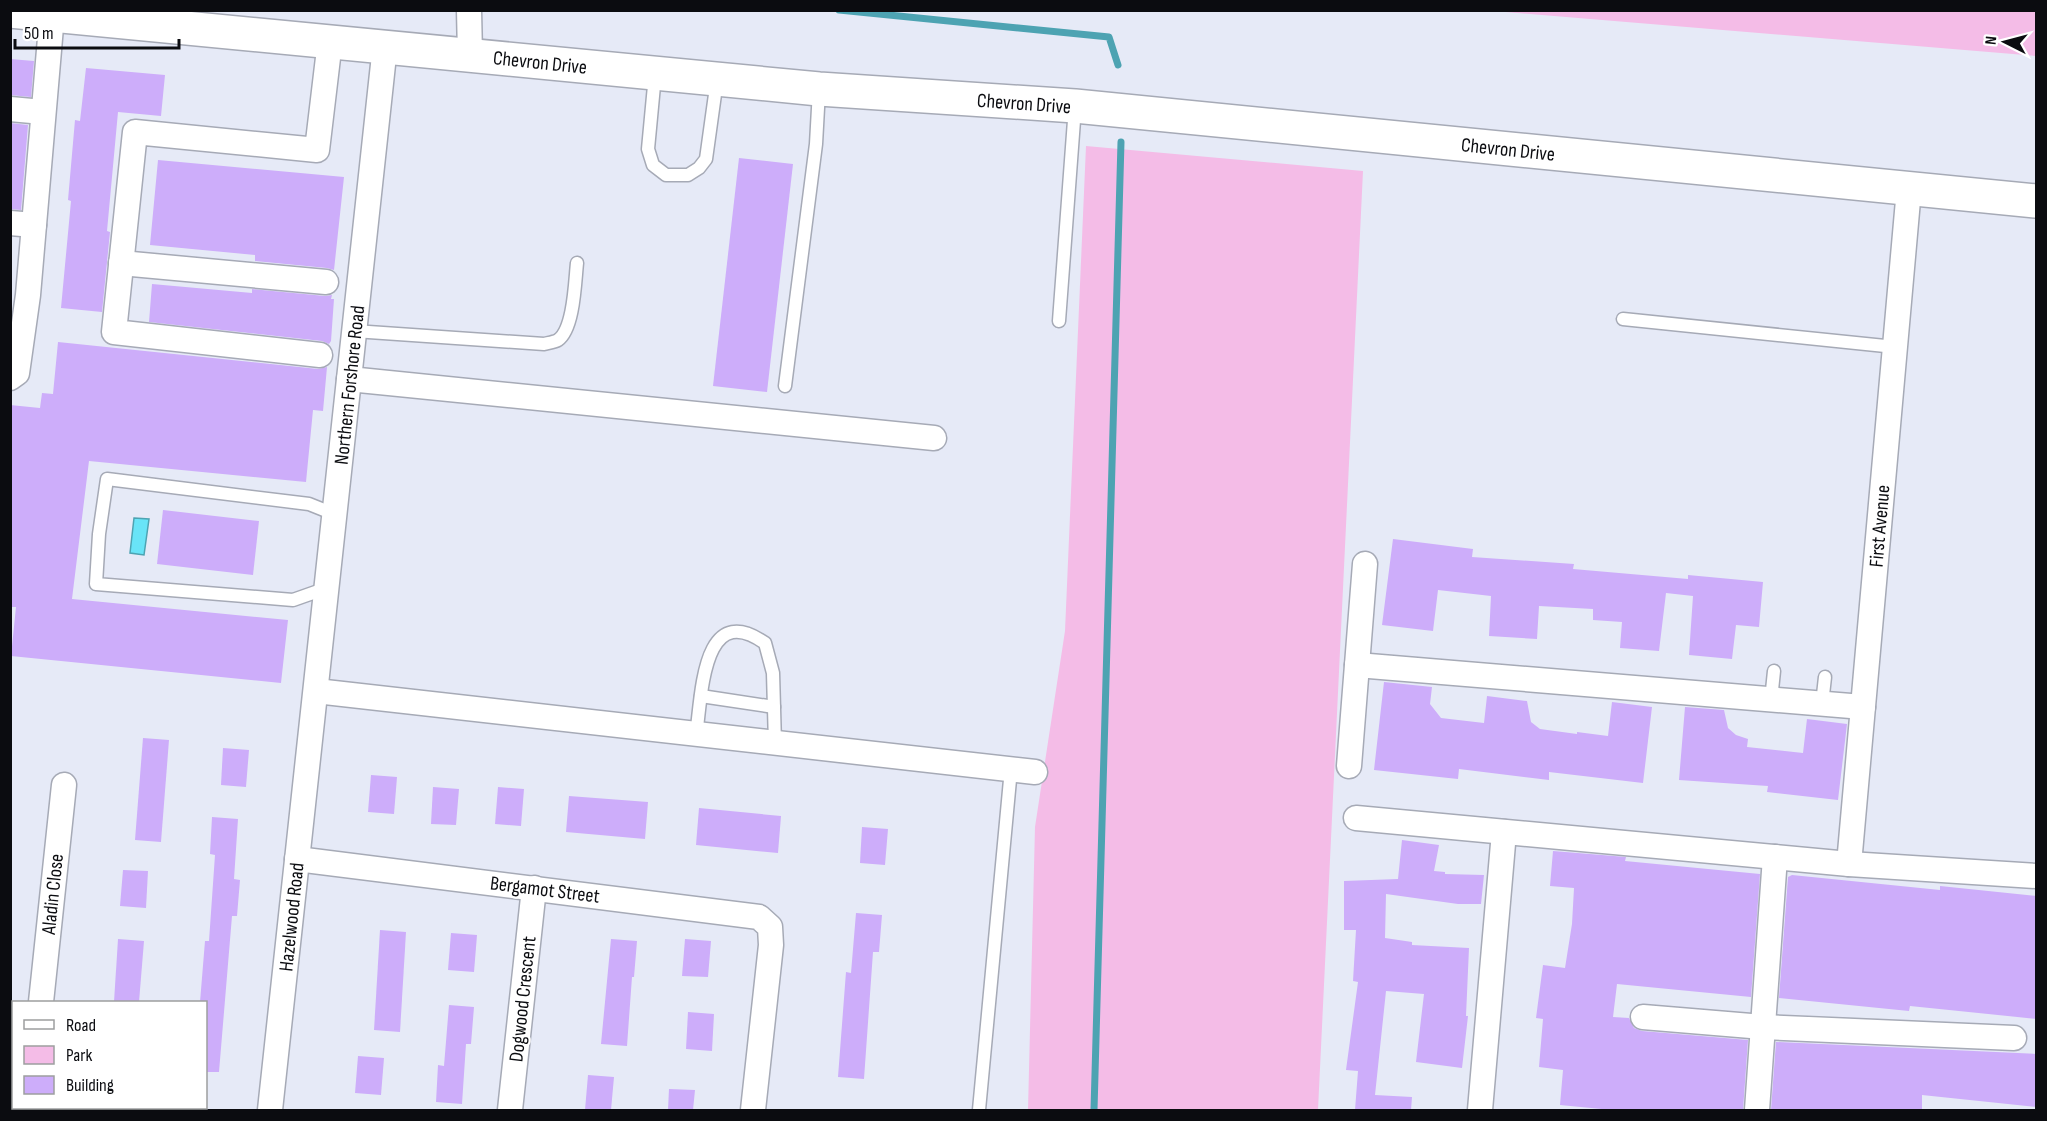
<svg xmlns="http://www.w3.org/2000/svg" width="2047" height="1121" font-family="'Sofia Sans Condensed',sans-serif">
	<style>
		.green { fill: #f4bce7 }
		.water { fill: #69e4f7; stroke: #4da3b2; stroke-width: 1.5 }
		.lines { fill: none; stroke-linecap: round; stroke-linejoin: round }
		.stream { stroke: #4da3b2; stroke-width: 7 }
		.building { fill: #cdadfa }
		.lane-casing { stroke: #a6aab6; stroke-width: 15 }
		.street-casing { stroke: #a6aab6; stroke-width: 27 }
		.secondary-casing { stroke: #a6aab6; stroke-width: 36 }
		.lane { stroke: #fff; stroke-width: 12 }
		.street { stroke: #fff; stroke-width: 24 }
		.secondary { stroke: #fff; stroke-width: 33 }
		.labels { text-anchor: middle; stroke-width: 4.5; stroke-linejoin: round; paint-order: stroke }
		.street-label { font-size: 20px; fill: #0b0c10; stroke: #fff }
	</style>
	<rect width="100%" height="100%" fill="#e6eaf7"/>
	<g class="green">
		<path d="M1494 11H2036V56Z"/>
		<path d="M1086 146 1363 171 1318 1110H1028L1035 827 1065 631Z"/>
	</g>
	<path class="water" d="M134 518 149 519 144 555 130 553Z"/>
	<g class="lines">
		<g class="stream">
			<path d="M839 10 1109 37 1118 65"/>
			<path d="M1094 1110 1121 142"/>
		</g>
	</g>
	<g class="building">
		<path d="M10 59 34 61 31 97 10 95Z"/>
		<path d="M86 68 165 75 161 116 118 112 107 231 110 232 102 312 61 308 71 201 68 200 75 120 80 121Z"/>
		<path d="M10 123 28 125 21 210 10 209Z"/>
		<path d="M739 158 793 164 767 392 713 386Z"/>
		<path d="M158 160 344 177 334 270 327 268 255 261V255L150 245Z"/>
		<path d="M152 284 252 293V289L325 296 332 295 331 299H334L331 341 329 344 322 341 149 322Z"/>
		<path d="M58 342 318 369 327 367 323 411 313 410 306 482 89 461 72 599 288 620 281 683 11 656 16 607H10V405L40 408 42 393 53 394Z"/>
		<path d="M163 510 259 521 253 575 157 564Z"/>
		<path d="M1393 539 1473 549 1472 557 1574 564 1573 569 1688 579V575L1763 582 1759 627 1736 625 1732 659 1689 655 1693 596 1666 593 1659 651 1620 648 1622 622 1593 620V609L1539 606 1537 639 1489 636 1491 596 1438 590 1433 631 1382 625Z"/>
		<path d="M1384 682 1432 687 1430 704 1441 718 1484 723 1487 696 1527 701 1531 722 1540 729 1577 734V732L1608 736 1612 702 1652 707 1643 783 1549 772V780L1459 769 1458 779 1374 770Z"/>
		<path d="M1685 707 1724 710 1728 728 1736 735 1748 739 1747 747 1803 753 1807 719 1847 724 1838 800 1767 792 1768 786 1679 780Z"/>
		<path d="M143 738 169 740 161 842 135 840Z"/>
		<path d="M223 748 249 750 246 787 221 785Z"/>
		<path d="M371 775 397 777 394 814 368 812Z"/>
		<path d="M433 787 459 789 456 825 431 824Z"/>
		<path d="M498 787 524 789 521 826 495 824Z"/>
		<path d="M569 796 648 802 645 839 566 832Z"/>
		<path d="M699 808 781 816 778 853 696 845Z"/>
		<path d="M212 817 238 819 234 879 240 880 237 916H232L219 1072H206V1002H200L205 941H209L215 855 210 854Z"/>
		<path d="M862 827 888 829 885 865 860 863Z"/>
		<path d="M1402 840 1439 845 1434 871 1445 872V874L1484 875 1481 904H1458L1386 894 1385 938 1412 942V945L1469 948 1466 1016H1468L1462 1068 1416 1062 1424 994 1386 991 1375 1095 1412 1097 1411 1110H1355L1358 1071 1346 1070 1358 982 1353 981 1356 930H1344V881L1398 879Z"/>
		<path d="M1553 851 1626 857 1625 861 1760 874 1751 997 1617 984 1613 1017 1629 1018 1634 1028 1642 1031 1748 1040 1743 1110H1612L1560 1105 1563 1070 1539 1067 1543 1019 1536 1018 1543 965 1565 968 1572 924 1574 888 1550 886Z"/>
		<path d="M123 870 148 871 146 908 120 906Z"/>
		<path d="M1792 875 1940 890V886L2037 896 2035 950H2037V1019L1910 1006 1909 1011 1779 998 1788 877Z"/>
		<path d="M856 913 882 915 879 952H873L864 1079 838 1077 846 972 851 973Z"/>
		<path d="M380 930 406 932 400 1032 374 1030Z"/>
		<path d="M451 933 477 935 474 972 448 970Z"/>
		<path d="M118 939 144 941 139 1002H114Z"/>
		<path d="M611 939 637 941 634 977H632L627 1046 601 1044Z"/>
		<path d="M685 939 711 941 708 977 682 976Z"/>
		<path d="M449 1005 474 1007 471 1044H466L462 1104 436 1102 438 1065 444 1066Z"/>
		<path d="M688 1012 714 1014 712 1051 686 1049Z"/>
		<path d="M1776 1042 2037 1054V1107L1922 1095V1110H1771Z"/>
		<path d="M358 1056 384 1058 381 1095 355 1093Z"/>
		<path d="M588 1075 614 1077 611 1110H585Z"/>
		<path d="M669 1089 695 1090 693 1110H668Z"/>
	</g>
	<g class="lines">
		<defs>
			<g id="lane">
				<path d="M655 75 648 149 653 165 666 175H688L699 168 706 159 717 80"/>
				<path d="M1623 319 1895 347"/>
				<path d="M1059 321 1075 107"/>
				<path d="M354 331 544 344C548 343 555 342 558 340 574 329 575 281 577 263"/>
				<path d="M785 386 816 144 819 90"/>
				<path d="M327 588 293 600 96 584 99 534 107 479 309 504 334 514"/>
				<path d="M701 696 774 707"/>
				<path d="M1771 700 1774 671"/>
				<path d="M1822 704 1825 677"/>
				<path d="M696 735C702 695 702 599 765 643L773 673 775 744"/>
				<path d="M979 1110 1011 769"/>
			</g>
			<g id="street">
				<path d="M469 10 470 55"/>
				<path d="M10 109 43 112"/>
				<path d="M10 223 34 225"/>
				<path d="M121 263 326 282"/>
				<path d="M320 355 114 332 135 132 317 150 330 41"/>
				<path d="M10 378 17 373 28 295 52 15"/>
				<path d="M349 379 934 438"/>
				<path d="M1357 665 1863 707"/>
				<path d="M316 691 1035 772"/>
				<path d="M1349 766 1365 564"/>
				<path d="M1356 818 1849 864 2036 876"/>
				<path d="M297 859 759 917 770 927 771 945 753 1110"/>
				<path d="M1849 864 1909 189"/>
				<path d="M41 1002 64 785"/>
				<path d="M1643 1017 1763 1027 2014 1038"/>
				<path d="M29 1110 30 1108"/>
				<path d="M270 1110 385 46"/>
				<path d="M510 1110 534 888"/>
				<path d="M1480 1110 1504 832"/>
				<path d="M1757 1110 1775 857"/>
			</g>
			<path id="secondary" d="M10 11 819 89 1075 106 2036 201"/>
		</defs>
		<use href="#lane" class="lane-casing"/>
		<use href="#street" class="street-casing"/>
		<use href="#secondary" class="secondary-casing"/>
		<use href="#lane" class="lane"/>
		<use href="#street" class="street"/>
		<use href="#secondary" class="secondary"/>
	</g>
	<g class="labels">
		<g class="street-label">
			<text transform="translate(540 62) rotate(6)" y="7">Chevron Drive</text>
			<text transform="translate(1024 103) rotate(4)" y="7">Chevron Drive</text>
			<text transform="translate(1508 149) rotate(6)" y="7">Chevron Drive</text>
			<text transform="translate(349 385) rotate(-84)" y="7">Northern Forshore Road</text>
			<text transform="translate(1879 526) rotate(-85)" y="7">First Avenue</text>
			<text transform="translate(545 889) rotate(7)" y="7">Bergamot Street</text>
			<text transform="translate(52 894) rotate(-84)" y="7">Aladin Close</text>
			<text transform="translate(291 917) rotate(-84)" y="7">Hazelwood Road</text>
			<text transform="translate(522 999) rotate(-84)" y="7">Dogwood Crescent</text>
		</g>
	</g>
	<rect width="2047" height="1121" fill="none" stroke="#0b0c10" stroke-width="24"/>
	<rect x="12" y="1001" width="195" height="108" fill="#ffffff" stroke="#9d9e9f" stroke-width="1.5"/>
	<rect x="24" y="1020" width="30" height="9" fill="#ffffff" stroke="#9d9e9f" stroke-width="1.5"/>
	<text x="66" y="1031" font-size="18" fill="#0b0c10">Road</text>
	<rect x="24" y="1046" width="30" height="18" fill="#f4bce7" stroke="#9d9e9f" stroke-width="1.5"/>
	<text x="66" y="1061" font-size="18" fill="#0b0c10">Park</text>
	<rect x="24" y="1076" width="30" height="18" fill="#cdadfa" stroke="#9d9e9f" stroke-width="1.5"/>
	<text x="66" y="1091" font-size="18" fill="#0b0c10">Building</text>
	<g transform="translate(2005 42) rotate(276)" stroke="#ffffff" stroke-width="4.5" paint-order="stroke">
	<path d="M0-4.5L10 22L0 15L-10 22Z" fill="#0b0c10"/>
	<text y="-9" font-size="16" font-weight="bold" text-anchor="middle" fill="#0b0c10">N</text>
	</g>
	<path d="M15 39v9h164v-9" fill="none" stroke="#0b0c10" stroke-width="3"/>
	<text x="24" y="39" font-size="18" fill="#0b0c10" stroke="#ffffff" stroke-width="4.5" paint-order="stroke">50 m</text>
</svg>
